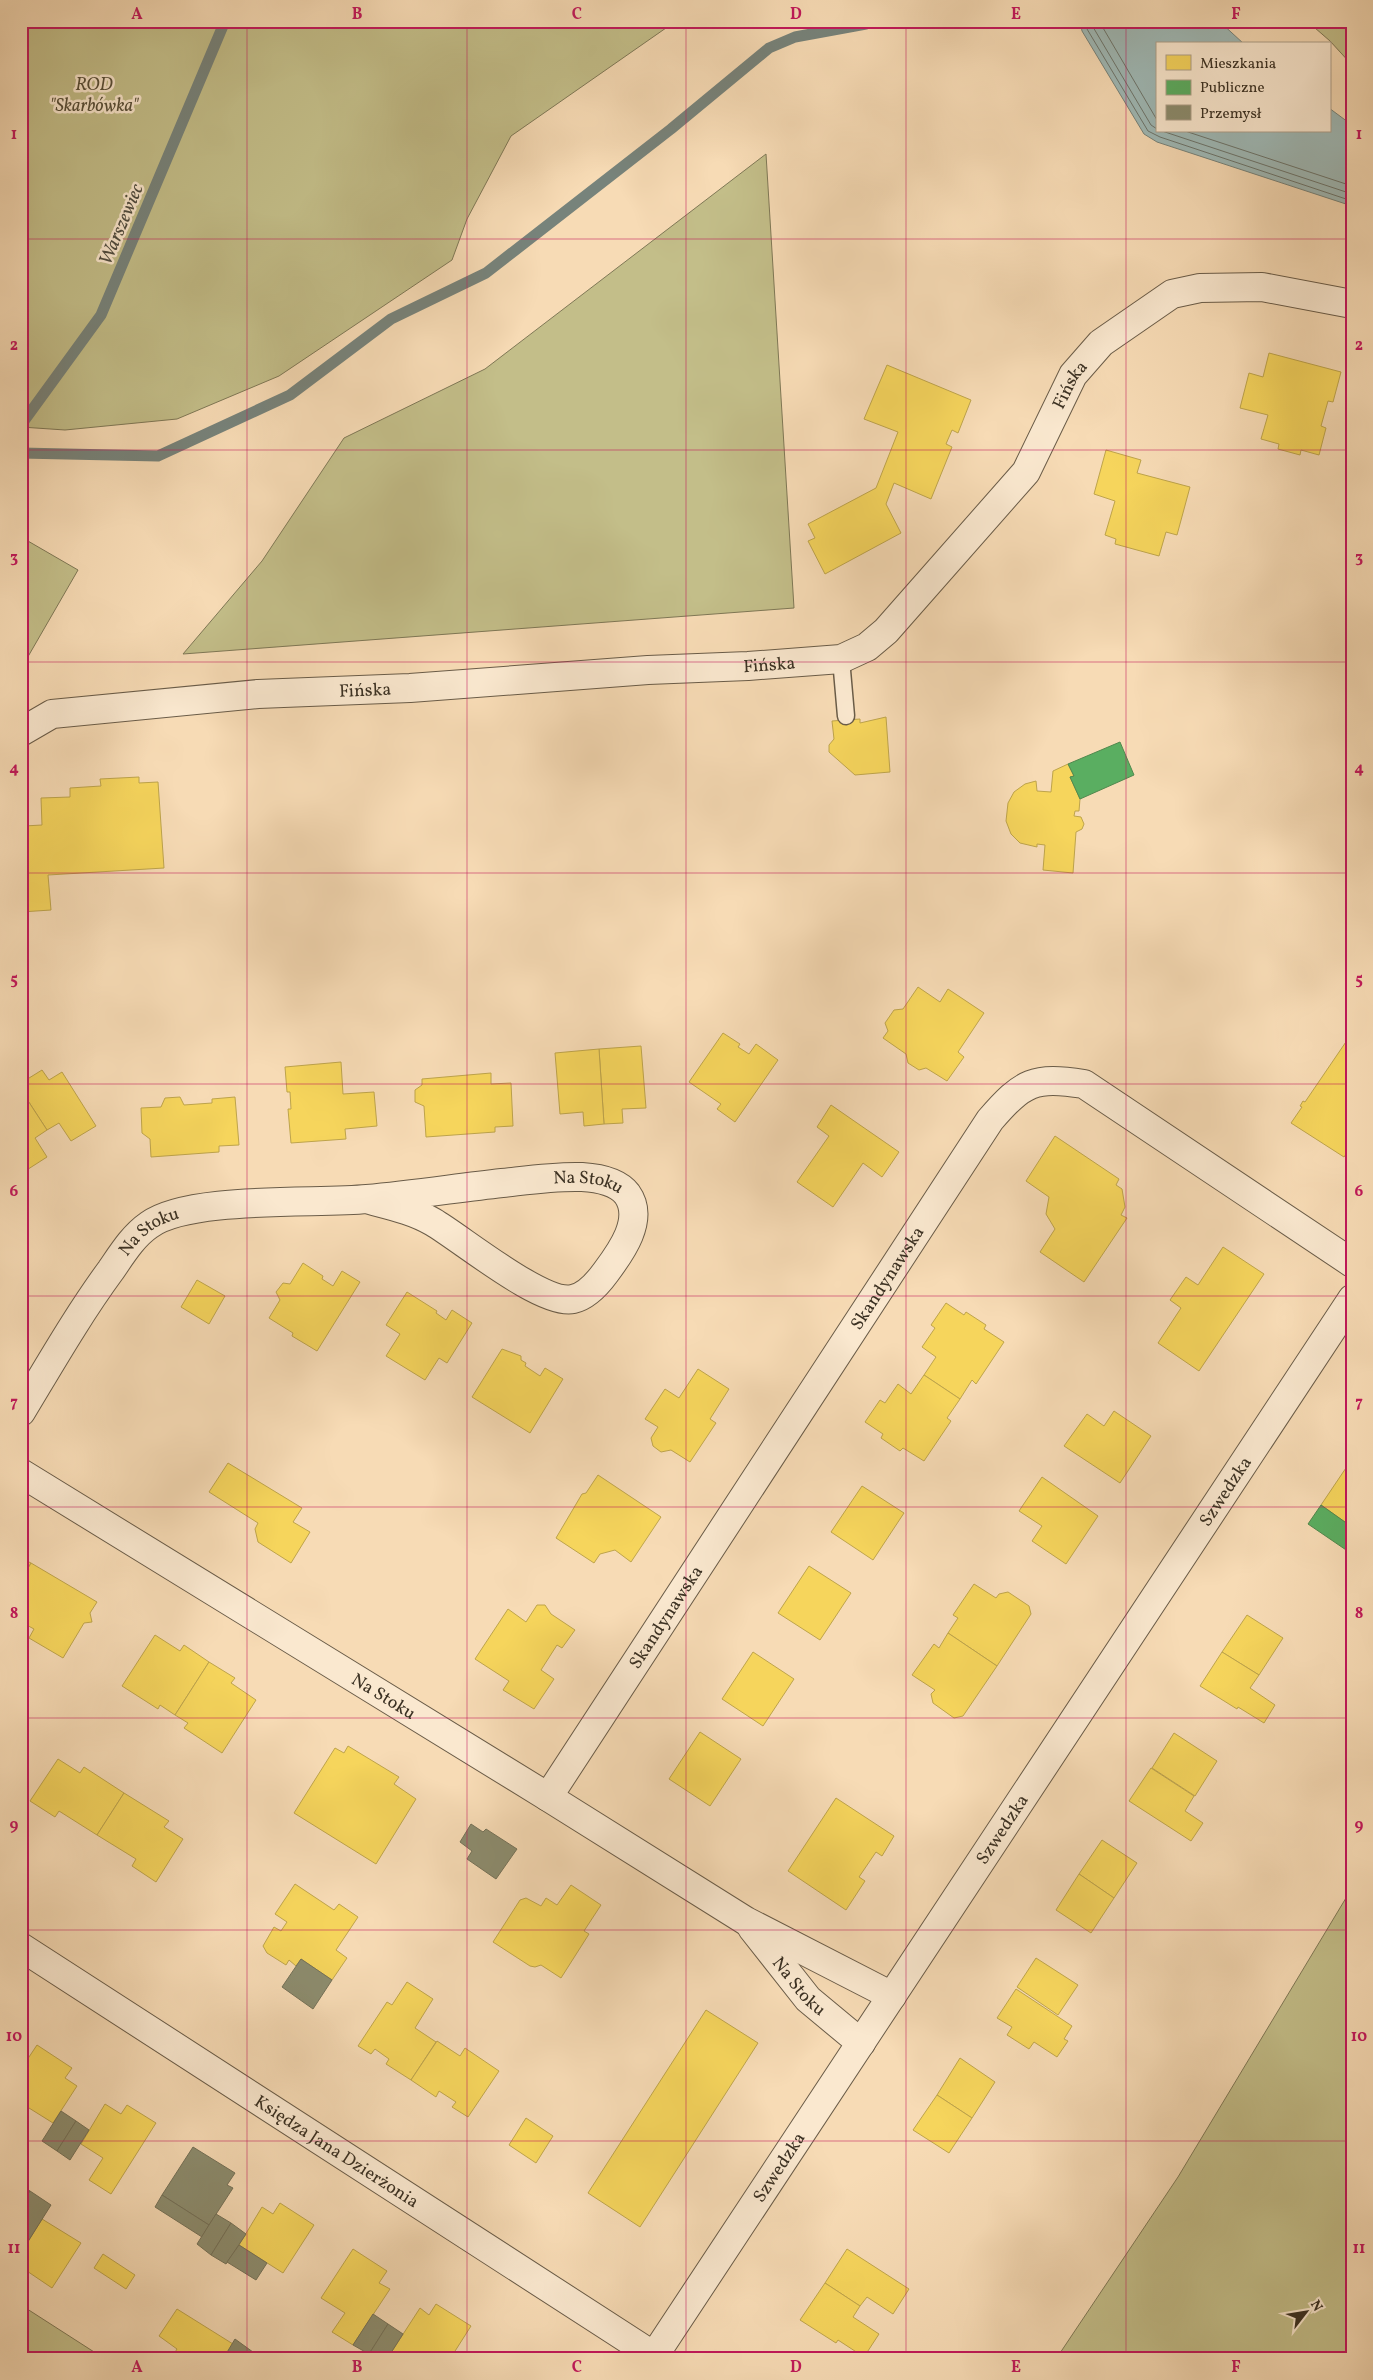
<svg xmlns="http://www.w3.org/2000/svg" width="1373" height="2380" font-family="Vollkorn,serif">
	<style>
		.green { fill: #c3be89; stroke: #7f7856 }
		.water { fill: #9fb9b6; stroke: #77837b }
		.homes { fill: #f6d55c; stroke: #bea44b }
		.public { fill: #5aae61; stroke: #51884e }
		.industry { fill: #8c8c6e; stroke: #747158 }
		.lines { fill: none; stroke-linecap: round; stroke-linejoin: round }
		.shore { stroke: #6d756c; stroke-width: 1 }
		.stream { stroke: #77837b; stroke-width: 11 }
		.lane-casing { stroke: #6a5c48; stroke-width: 19 }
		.street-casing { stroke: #6a5c48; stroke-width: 30 }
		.lane { stroke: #fae8cf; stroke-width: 16 }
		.street { stroke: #fae8cf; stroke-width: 28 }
		.grid { fill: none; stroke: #c2185b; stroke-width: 1; stroke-opacity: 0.55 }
		.labels { text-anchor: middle; stroke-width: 5; stroke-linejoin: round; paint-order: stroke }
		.park-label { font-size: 18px; font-style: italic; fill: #564d37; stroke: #fae8cf }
		.street-label { font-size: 18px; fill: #3b3123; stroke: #fae8cf }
		.water-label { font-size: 19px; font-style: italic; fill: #4f4c40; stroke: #fae8cf }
		.neatline { fill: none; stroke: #c2185b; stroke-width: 2 }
		.grid-label { font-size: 16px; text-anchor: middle; font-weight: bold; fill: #c2185b }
	</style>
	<rect width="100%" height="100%" fill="#f7dbb5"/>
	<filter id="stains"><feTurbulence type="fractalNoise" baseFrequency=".004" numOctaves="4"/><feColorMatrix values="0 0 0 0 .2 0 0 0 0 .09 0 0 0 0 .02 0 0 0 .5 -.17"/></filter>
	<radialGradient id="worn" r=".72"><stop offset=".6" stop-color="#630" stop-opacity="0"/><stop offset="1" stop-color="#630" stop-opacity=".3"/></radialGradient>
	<g class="green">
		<path d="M21 21H676L511 136 467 219 452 260 279 376 177 419 65 430 21 427Z"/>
		<path d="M1307 21 1352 23V65L1330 41Z"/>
		<path d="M766 154 794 608 183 654 262 561 344 438 485 369Z"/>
		<path d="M21 537 78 570 22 667H21Z"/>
		<path d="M1352 1888V2359H1056L1178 2177Z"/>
		<path d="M21 2305 105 2359H21Z"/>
	</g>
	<path class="water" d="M1080 21H1219L1244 44H1157V131H1329V108L1352 125V206L1157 142 1144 134 1082 31Z"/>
	<g class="homes">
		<path d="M1269 353 1341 372 1333 402 1328 401 1321 426 1326 428 1319 455 1301 450 1300 455 1278 449 1279 444 1261 439 1268 415 1240 408 1249 373 1263 377Z"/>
		<path d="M887 365 971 400 958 433 952 430 946 444 952 447 931 499 894 483 886 504 901 533 825 574 808 541 815 538 808 524 876 488 898 432 864 419Z"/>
		<path d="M1106 450 1141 460 1137 473 1190 487 1177 535 1166 532 1159 556 1115 544 1116 539 1105 535 1115 501 1094 494Z"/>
		<path d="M886 717 890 772 855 775 829 752V745L834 739 832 721 860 719V723Z"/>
		<path d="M1068 764 1074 776 1070 777 1080 799 1079 811H1075L1074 816 1081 817 1084 824 1082 829 1076 832 1073 873 1043 870 1045 845 1037 844V847L1020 843 1011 834 1006 821 1008 803 1014 792 1025 784 1036 781 1037 791 1051 792 1053 771Z"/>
		<path d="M139 777V783L158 782 164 868 48 875 51 910 21 912V845H25L24 826 42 825 41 798 70 797V788L101 786 100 779Z"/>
		<path d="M918 987 940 1002 948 989 984 1013 958 1052 964 1057 947 1081 926 1068 919 1070 908 1063 906 1054 883 1038 888 1031 885 1023 894 1010 903 1009Z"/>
		<path d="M723 1033 740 1044 738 1047 749 1054 756 1044 778 1060 735 1122 717 1109 721 1104 689 1082Z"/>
		<path d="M1352 1033V1146L1344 1157 1291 1123 1302 1107 1300 1106 1303 1101 1305 1102Z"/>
		<path d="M641 1046 646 1108 622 1109 623 1123 604 1124 599 1049Z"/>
		<path d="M599 1049 604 1124 584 1126 583 1112 560 1114 555 1053Z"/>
		<path d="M341 1062 343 1094 374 1092 377 1126 345 1129 346 1139 291 1143 288 1109H291L290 1092H287L285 1067Z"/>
		<path d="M42 1070 49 1080 62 1072 96 1126 71 1141 59 1123 47 1130 21 1090V1083Z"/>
		<path d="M491 1073V1084L511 1083 513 1126 495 1127V1132L426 1137 424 1106 415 1102V1090L422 1085V1079Z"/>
		<path d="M21 1090 47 1130 35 1138 47 1157 22 1173Z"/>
		<path d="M180 1097 184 1105 212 1103V1099L235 1097 239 1145 219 1146V1152L151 1157 150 1139 142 1133 141 1108 161 1107 165 1098Z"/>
		<path d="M831 1105 899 1152 882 1177 863 1163 833 1207 797 1182 829 1136 817 1127Z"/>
		<path d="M1055 1136 1119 1179 1116 1185 1122 1189 1125 1207 1121 1215 1127 1218 1084 1282 1040 1252 1055 1229 1046 1214 1049 1197 1026 1181Z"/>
		<path d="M1223 1247 1264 1274 1199 1371 1158 1343 1181 1308 1170 1300 1186 1277 1198 1285Z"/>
		<path d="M303 1263 323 1276 322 1279 333 1286 342 1271 360 1282 317 1351 292 1336 293 1333 269 1318 280 1300 276 1292 283 1283 290 1284Z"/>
		<path d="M197 1280 225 1296 209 1324 181 1307Z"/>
		<path d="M407 1292 437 1311 436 1313 446 1320 452 1310 472 1323 447 1363 439 1358 425 1380 386 1356 400 1334 386 1325Z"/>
		<path d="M946 1303 964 1315 966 1312 986 1325 984 1329 1004 1342 976 1384 972 1380 960 1399 924 1375 936 1357 922 1347 935 1328 931 1325Z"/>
		<path d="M502 1349 521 1356V1360L526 1363 525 1366 540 1376 545 1368 563 1379 530 1433 472 1397Z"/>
		<path d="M698 1369 729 1389 710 1419 716 1423 690 1462 671 1450 661 1452 653 1446 651 1438 658 1427 645 1419 665 1389 679 1398Z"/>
		<path d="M924 1375 960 1399 947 1418 951 1421 924 1461 903 1448 900 1451 881 1438 883 1434 865 1422 880 1400 885 1403 898 1384 911 1394Z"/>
		<path d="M1114 1411 1151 1436 1120 1483 1064 1446 1087 1414 1104 1426Z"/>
		<path d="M1352 1459V1527L1321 1505Z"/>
		<path d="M228 1463 302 1508 293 1522 310 1532 291 1563 258 1542 255 1529 258 1523 209 1492Z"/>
		<path d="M598 1475 661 1517 631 1562 615 1550 600 1554 594 1563 556 1538 582 1494 586 1493Z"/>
		<path d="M1042 1477 1098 1516 1066 1564 1032 1541 1042 1526 1019 1511Z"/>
		<path d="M862 1486 904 1513 873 1560 831 1532Z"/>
		<path d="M21 1558 31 1563 21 1581Z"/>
		<path d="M31 1563 97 1602 90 1613 92 1622 84 1623 63 1658 29 1638 34 1629 21 1622V1581Z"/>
		<path d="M809 1566 851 1593 820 1640 778 1613Z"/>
		<path d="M974 1584 996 1598 999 1594 1008 1592 1029 1606 1031 1614 997 1666 948 1633 958 1618 953 1615Z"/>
		<path d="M537 1605H545L551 1614 575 1630 562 1648 557 1645 541 1670 554 1679 534 1709 503 1690 509 1681 475 1659 508 1609 526 1622Z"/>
		<path d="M1247 1615 1283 1638 1259 1675 1222 1652Z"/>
		<path d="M948 1633 997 1666 963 1716 954 1718 933 1703 931 1694 935 1690 912 1675 934 1644 939 1648Z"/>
		<path d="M155 1635 180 1651 184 1645 209 1662 175 1715 160 1705 158 1709 122 1686Z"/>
		<path d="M753 1652 794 1679 763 1726 722 1699Z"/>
		<path d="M1222 1652 1259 1675 1250 1688 1275 1705 1264 1723 1238 1707 1237 1709 1200 1686Z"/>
		<path d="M209 1662 235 1678 231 1683 256 1700 222 1753 184 1728 188 1723 175 1715Z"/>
		<path d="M700 1732 741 1759 710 1806 669 1779Z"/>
		<path d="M1174 1733 1217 1761 1195 1796 1152 1768Z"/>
		<path d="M348 1746 399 1777 394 1784 416 1799 376 1864 294 1813 335 1748 344 1753Z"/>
		<path d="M58 1759 80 1773 84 1767 124 1793 97 1835 59 1811 55 1817 30 1801Z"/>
		<path d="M1151 1768 1194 1796 1185 1811 1203 1823 1191 1841 1129 1801Z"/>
		<path d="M124 1793 169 1821 164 1827 183 1839 156 1882 132 1866 136 1859 97 1835Z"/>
		<path d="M836 1798 894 1836 882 1856 876 1852 859 1877 865 1881 846 1910 788 1871Z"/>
		<path d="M1102 1840 1137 1863 1114 1898 1079 1874Z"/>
		<path d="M1079 1874 1114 1898 1091 1933 1056 1910Z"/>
		<path d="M295 1884 334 1910 339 1904 358 1917 336 1950 347 1958 332 1980 301 1959 296 1966 289 1960 286 1965 267 1953 263 1946 274 1927 281 1931 287 1922 275 1914Z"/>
		<path d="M571 1885 601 1905 584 1931 589 1934 561 1978 541 1965 535 1967 530 1966 493 1942 520 1900 526 1898 541 1906 546 1898 557 1905Z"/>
		<path d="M1036 1958 1078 1985 1058 2015 1017 1987Z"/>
		<path d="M407 1982 433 1999 415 2028 436 2042 411 2080 386 2064 389 2059 375 2049 371 2054 358 2046 387 2002 392 2005Z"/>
		<path d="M1016 1989 1072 2026 1064 2039 1068 2041 1057 2057 1034 2042 1029 2049 1007 2035 1012 2027 997 2018Z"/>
		<path d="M706 2010 758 2043 640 2227 588 2193Z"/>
		<path d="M437 2041 460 2056 465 2048 499 2071 468 2117 452 2107 456 2102 439 2091 436 2097 411 2080Z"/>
		<path d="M37 2045 72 2068 65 2078 77 2086 53 2123 21 2103V2069Z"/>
		<path d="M960 2058 995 2082 972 2118 937 2095Z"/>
		<path d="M937 2095 972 2118 949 2153 913 2130Z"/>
		<path d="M105 2104 121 2114 127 2105 156 2123 111 2194 89 2180 103 2158 81 2144Z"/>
		<path d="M526 2118 553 2136 536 2163 509 2145Z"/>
		<path d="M280 2203 314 2225 283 2273 239 2245 262 2207 273 2214Z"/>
		<path d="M42 2219 81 2243 52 2288 21 2267V2252Z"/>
		<path d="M353 2249 387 2271 379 2283 390 2289 353 2345 332 2332 345 2313 321 2298Z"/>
		<path d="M847 2249 909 2289 893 2314 867 2297 860 2306 825 2283Z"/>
		<path d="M103 2254 135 2275 126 2289 94 2268Z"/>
		<path d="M825 2283 860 2306 853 2317 879 2334 864 2357 838 2340 836 2343 800 2320Z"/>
		<path d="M436 2304 471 2326 450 2359H387L420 2308 429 2315Z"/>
		<path d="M177 2309 233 2344 223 2359H171L177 2349 159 2336Z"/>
	</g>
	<g class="public">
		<path d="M1120 742 1134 775 1080 799 1070 777 1074 776 1068 764Z"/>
		<path d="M1321 1505 1352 1527V1554L1308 1524Z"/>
	</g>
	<g class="industry">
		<path d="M471 1824 483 1832 486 1829 517 1849 496 1879 467 1859 472 1851 460 1842Z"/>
		<path d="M301 1959 332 1980 313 2009 282 1987Z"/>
		<path d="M61 2111 76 2121 57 2151 42 2141Z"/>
		<path d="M76 2121 89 2130 70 2160 57 2151Z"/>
		<path d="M193 2147 235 2173 227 2185 233 2188 209 2225 162 2195Z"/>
		<path d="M21 2185 30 2191 21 2205Z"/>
		<path d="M30 2191 51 2205 24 2248 21 2246V2205Z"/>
		<path d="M162 2195 209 2225 202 2237 155 2207Z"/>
		<path d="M216 2214 231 2223 211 2255 197 2244Z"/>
		<path d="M231 2223 246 2234 226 2264 211 2255Z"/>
		<path d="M239 2245 267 2263 256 2280 227 2262Z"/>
		<path d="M373 2314 388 2324 369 2354 353 2345Z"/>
		<path d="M388 2324 403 2334 387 2359H376L369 2354Z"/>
		<path d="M235 2339 257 2355 254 2359H223Z"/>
	</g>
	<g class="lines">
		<g class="shore">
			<path d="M1085 21 1087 29 1148 131 1160 137 1352 201"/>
			<path d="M1092 21 1093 27 1151 125 1157 129"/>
			<path d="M1099 21 1157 120"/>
			<path d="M1162 131 1352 194"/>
			<path d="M1185 131 1352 186"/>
		</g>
		<g class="stream">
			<path d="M21 425 101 315 225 21"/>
			<path d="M21 453 158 456 290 395 391 319 486 273 671 129 769 48 795 37 866 24"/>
		</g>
		<defs>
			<path id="lane" d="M841 659 846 716"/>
			<g id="street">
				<path id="s1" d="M21 732 52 714 258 694 410 688 648 670 748 666 841 659 867 647 886 631 1026 472 1073 375 1101 343 1172 294 1200 288 1262 287 1352 304"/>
				<path id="s2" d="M21 1412C50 1364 78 1315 111 1270 122 1254 133 1236 149 1225 188 1196 315 1204 367 1199 412 1195 457 1188 502 1183 529 1180 555 1176 582 1177 598 1178 617 1181 627 1194 645 1219 621 1252 606 1272 598 1283 587 1296 573 1299 543 1306 462 1239 433 1222 413 1210 388 1205 366 1199"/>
				<path id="s3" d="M21 1473 548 1797 746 1921 892 1996"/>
				<path id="s4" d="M548 1797 990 1120C1023 1082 1034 1076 1084 1084L1352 1263"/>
				<path id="s5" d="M752 1928 808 1999 861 2043"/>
				<path id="s6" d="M21 1947 654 2356"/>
				<path id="s7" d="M652 2359 1352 1299"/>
			</g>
		</defs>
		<use href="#lane" class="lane-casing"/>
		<use href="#street" class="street-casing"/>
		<use href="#lane" class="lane"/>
		<use href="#street" class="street"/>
	</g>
	<path class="grid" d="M247 21V2359M467 21V2359M686 21V2359M906 21V2359M1126 21V2359M21 239H1352M21 450H1352M21 662H1352M21 873H1352M21 1084H1352M21 1296H1352M21 1507H1352M21 1718H1352M21 1930H1352M21 2141H1352"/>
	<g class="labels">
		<g class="park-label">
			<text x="94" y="90">ROD<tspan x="94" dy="21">"Skarbówka"</tspan></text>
		</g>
		<g class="street-label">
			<text dy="6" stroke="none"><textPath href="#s1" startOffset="1190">Fińska</textPath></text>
			<text dy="6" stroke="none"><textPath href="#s1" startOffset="755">Fińska</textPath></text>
			<text dy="6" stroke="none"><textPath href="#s1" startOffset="350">Fińska</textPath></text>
			<text dy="6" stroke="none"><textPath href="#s2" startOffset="672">Na Stoku</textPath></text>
			<text dy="6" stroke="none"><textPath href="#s2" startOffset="224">Na Stoku</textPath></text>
			<text dy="6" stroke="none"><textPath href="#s4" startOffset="620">Skandynawska</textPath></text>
			<text dy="6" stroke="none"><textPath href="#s7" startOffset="1040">Szwedzka</textPath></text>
			<text dy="6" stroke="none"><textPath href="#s4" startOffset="215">Skandynawska</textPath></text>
			<text dy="6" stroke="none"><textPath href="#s3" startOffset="426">Na Stoku</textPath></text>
			<text dy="6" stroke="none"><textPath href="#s7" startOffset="635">Szwedzka</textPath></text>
			<text dy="6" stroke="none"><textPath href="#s5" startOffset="75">Na Stoku</textPath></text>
			<text dy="6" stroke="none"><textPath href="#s6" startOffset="376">Księdza Jana Dzierżonia</textPath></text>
			<text dy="6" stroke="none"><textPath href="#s7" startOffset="230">Szwedzka</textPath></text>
		</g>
		<g class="water-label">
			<text transform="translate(120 224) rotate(-67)" y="7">Warszewiec</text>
		</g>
	</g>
	<rect width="1373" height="2380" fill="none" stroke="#f7dbb5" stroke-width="55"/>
	<rect x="1156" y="42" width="175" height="90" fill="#fae8cf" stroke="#ae9f8a"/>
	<rect x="1166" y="55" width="25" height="15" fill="#f6d55c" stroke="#ae9f8a"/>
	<text x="1200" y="68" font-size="15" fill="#3b3123">Mieszkania</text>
	<rect x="1166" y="80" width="25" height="15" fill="#5aae61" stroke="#ae9f8a"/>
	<text x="1200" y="92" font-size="15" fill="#3b3123">Publiczne</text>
	<rect x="1166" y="105" width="25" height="15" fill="#8c8c6e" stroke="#ae9f8a"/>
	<text x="1200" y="118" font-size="15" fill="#3b3123">Przemysł</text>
	<g transform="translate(1306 2312) rotate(59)" stroke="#fae8cf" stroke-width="4" paint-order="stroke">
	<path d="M0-4L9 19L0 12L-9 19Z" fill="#3b3123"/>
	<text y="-8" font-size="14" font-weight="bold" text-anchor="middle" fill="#3b3123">N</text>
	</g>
	<rect x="28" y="28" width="1318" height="2324" class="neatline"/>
	<g class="grid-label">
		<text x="137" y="19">A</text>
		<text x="357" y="19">B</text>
		<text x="577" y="19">C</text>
		<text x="796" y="19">D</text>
		<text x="1016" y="19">E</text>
		<text x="1236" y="19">F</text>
		<text x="14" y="139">1</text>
		<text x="1359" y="139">1</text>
		<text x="14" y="350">2</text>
		<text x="1359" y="350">2</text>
		<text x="14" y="562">3</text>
		<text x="1359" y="562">3</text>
		<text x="14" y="773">4</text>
		<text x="1359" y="773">4</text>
		<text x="14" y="984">5</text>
		<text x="1359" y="984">5</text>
		<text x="14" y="1196">6</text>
		<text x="1359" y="1196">6</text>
		<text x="14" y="1407">7</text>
		<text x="1359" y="1407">7</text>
		<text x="14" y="1618">8</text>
		<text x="1359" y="1618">8</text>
		<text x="14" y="1830">9</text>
		<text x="1359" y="1830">9</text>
		<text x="14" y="2041">10</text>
		<text x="1359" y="2041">10</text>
		<text x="14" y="2253">11</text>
		<text x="1359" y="2253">11</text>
		<text x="137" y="2372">A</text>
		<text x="357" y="2372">B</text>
		<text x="577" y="2372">C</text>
		<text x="796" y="2372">D</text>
		<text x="1016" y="2372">E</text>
		<text x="1236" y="2372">F</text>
	</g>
	<rect width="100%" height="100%" filter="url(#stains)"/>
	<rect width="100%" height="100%" fill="url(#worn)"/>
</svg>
